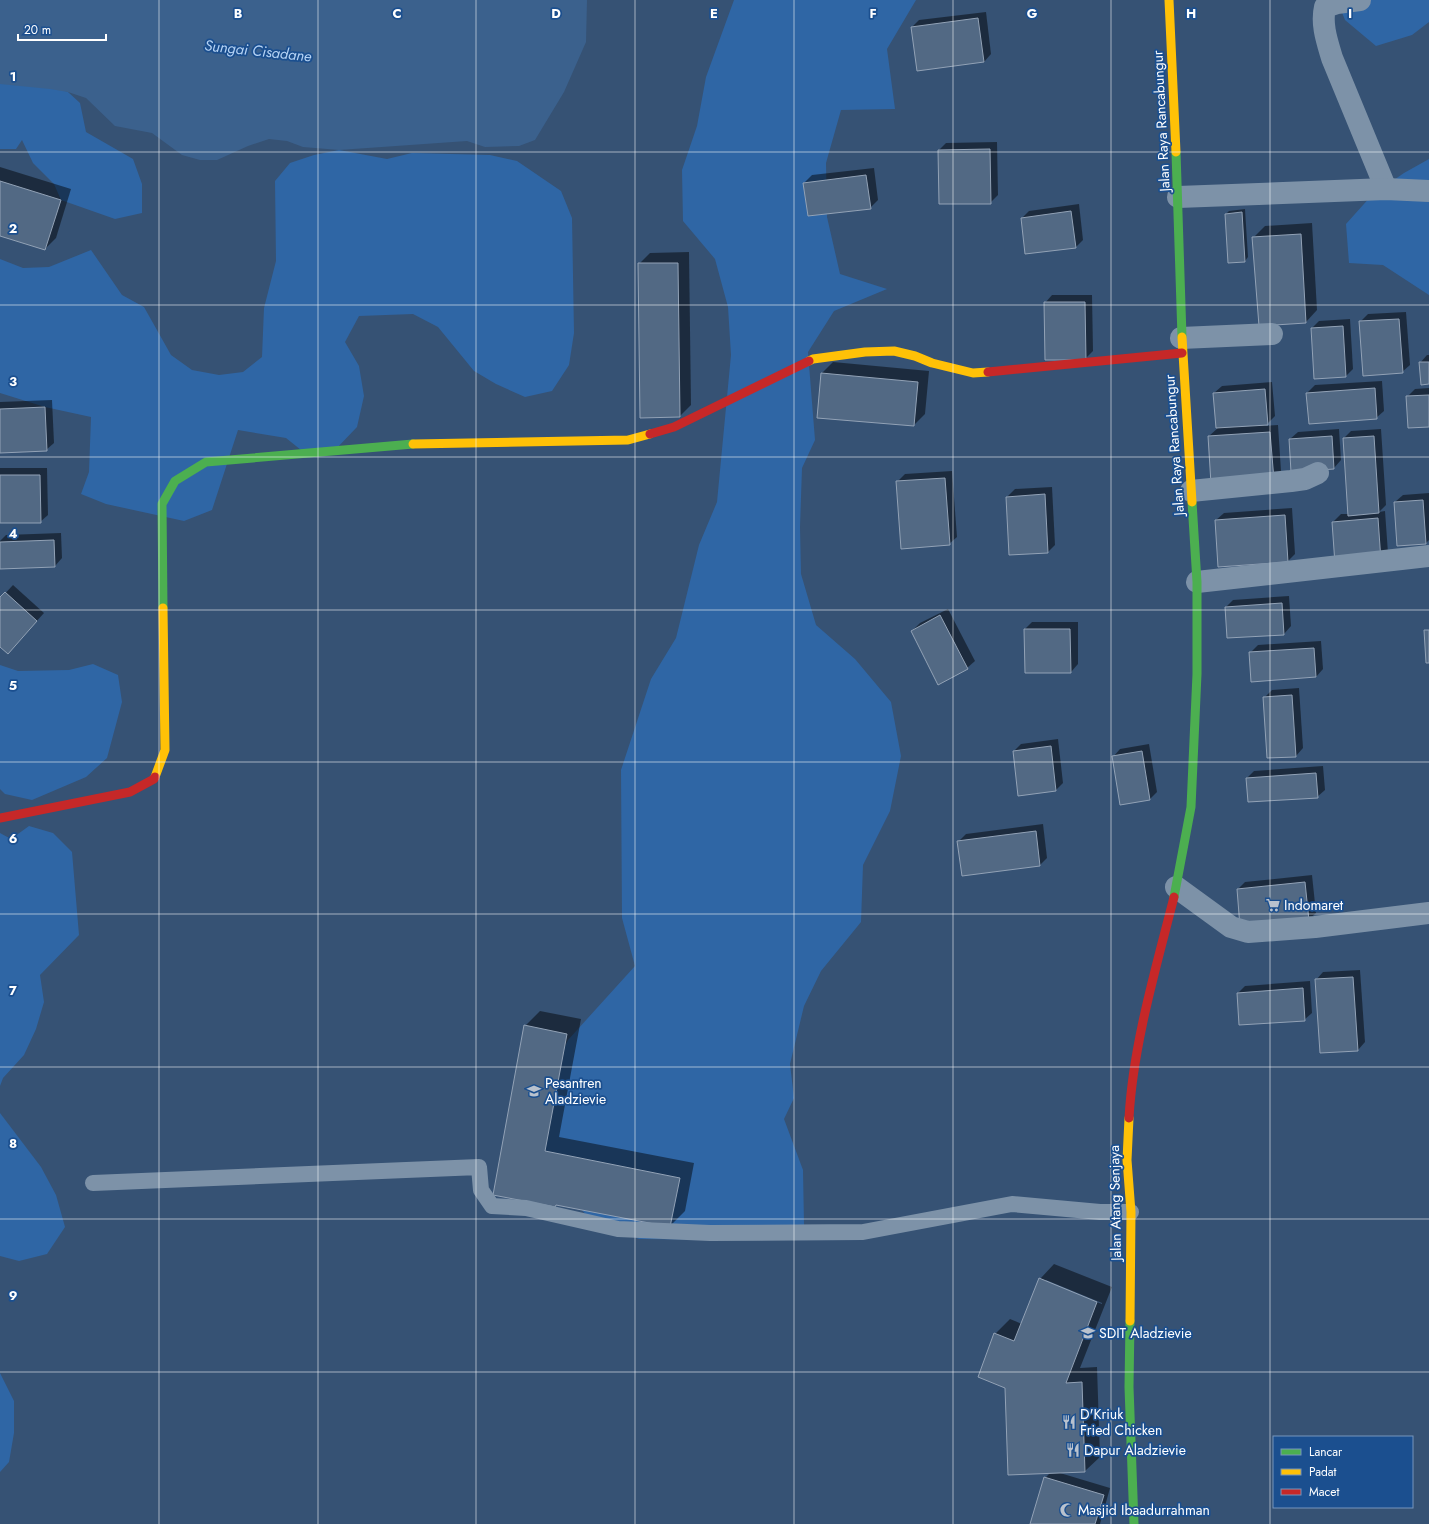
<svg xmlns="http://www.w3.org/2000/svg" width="1429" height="1524" font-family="Jost,sans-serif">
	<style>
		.green { fill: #2f66a5 }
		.water { fill: #3b618d }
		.shadow { fill: #0007; fill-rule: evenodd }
		.building { fill: #526984; stroke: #92a2b6 }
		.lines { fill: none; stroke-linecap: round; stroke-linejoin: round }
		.lane { stroke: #7d92a8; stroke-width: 16 }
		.street { stroke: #7d92a8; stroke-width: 22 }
		.fast { stroke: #4caf50; stroke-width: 9 }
		.slow { stroke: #ffc107; stroke-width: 9 }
		.jam { stroke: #c62828; stroke-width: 9 }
		.grid { fill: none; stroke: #fff; stroke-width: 1; stroke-opacity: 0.55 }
		.labels { text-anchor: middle; stroke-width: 3.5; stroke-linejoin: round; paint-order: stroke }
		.street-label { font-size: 14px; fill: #fff; stroke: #1b4f8f }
		.poi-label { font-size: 14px; fill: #fff; stroke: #1b4f8f; text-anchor: start }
		.water-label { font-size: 15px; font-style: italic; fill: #b5d3f5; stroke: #1b4f8f }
		.grid-label { font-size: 13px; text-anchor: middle; font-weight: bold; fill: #fff; stroke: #1b4f8f; stroke-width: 3.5; stroke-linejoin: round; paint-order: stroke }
	</style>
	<rect width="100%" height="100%" fill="#365274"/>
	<g class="green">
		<path d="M734 0H916L887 49 895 109 841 110 826 163 827 217 840 274 887 289 834 311 808 352 815 440 802 468 800 527 801 574 816 625 855 659 891 702 901 756 890 811 863 865 861 922 821 971 804 1006 790 1064 794 1098 784 1119 803 1170 804 1225 751 1240 639 1239 589 1218 556 1181 532 1137 544 1087 568 1040 635 966 622 918 621 770 651 679 676 638 699 545 717 502 731 355 728 307 715 259 683 221 682 170 697 126 706 77Z"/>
		<path d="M1337 0H1429V22L1412 35 1376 46 1345 20Z"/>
		<path d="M0 68 68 92 80 103 86 132 133 159 142 184V213L115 219 61 200 54 184 33 163 22 140 16 149H0Z"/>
		<path d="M339 150 387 159 412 153 490 155 517 161 561 191 572 218 574 333 569 365 552 391 525 397 496 384 474 371 438 327 413 314 359 316 345 342 359 366 364 396 357 427 335 450 306 454 286 438 238 430 212 510 184 521 106 504 81 494 89 472 91 417 45 407 0 393V259L23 268 49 267 91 250 122 295 144 307 171 355 192 370 219 375 243 372 262 357 264 308 276 261 275 181 290 163 314 155Z"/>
		<path d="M1429 159V295L1383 265 1349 263 1346 224 1372 195 1404 173Z"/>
		<path d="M93 664 118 675 122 702 107 758 86 777 32 800 5 794 0 789V665L18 671 69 670Z"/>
		<path d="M29 826 53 833 72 852 79 935 40 975 44 1002 36 1029 24 1055 3 1078 0 1086V833L11 839Z"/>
		<path d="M0 1113 41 1167 56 1195 65 1227 47 1254 19 1261 0 1256Z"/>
		<path d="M0 1373 14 1401V1433L9 1462 0 1472Z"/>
	</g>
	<path class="water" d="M0 0H587L586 42 564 92 535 140 519 146 485 147 467 141 339 150 303 147 287 141 269 139 248 146 217 160H200L182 155 152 133 115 126 86 98 68 92 50 89 0 84Z"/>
	<g class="shadow">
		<path d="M986 12 991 54 984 62 912 27 919 20Z"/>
		<path d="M997 142 998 195 990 203 939 150 946 143Z"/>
		<path d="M0 167 71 189 56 238 45 249 0 235Z"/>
		<path d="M874 168 878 200 870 208 804 183 812 175Z"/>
		<path d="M1079 204 1083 240 1076 247 1022 218 1029 211Z"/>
		<path d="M1245 209 1248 257 1245 261 1229 262 1226 214 1229 211Z"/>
		<path d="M1312 223 1317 310 1306 322 1254 237 1265 226Z"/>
		<path d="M689 252 691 405 680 416 639 264 650 253Z"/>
		<path d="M1052 295H1092L1093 351 1085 359 1045 303Z"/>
		<path d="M1406 312 1410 365 1402 372 1360 322 1368 314Z"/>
		<path d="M1350 319 1353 369 1346 376 1312 328 1319 321Z"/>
		<path d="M1427 355H1429V383L1420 363Z"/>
		<path d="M833 362 929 371 925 414 914 425 822 373Z"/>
		<path d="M1382 381 1384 411 1376 418 1309 423 1307 393 1315 385Z"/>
		<path d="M1272 382 1275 416 1265 426 1278 425 1281 471 1273 479 1209 436 1219 427 1214 393 1222 386Z"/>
		<path d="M1429 388V426L1407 397 1415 389Z"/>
		<path d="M52 400 54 443 46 450 0 452V402Z"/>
		<path d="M1339 429 1341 460 1334 468 1290 439 1298 432Z"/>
		<path d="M1381 429 1386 505 1379 512 1385 511 1388 553 1381 560 1333 522 1341 514H1349L1344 438 1351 431Z"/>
		<path d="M0 468H47L48 515 40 522H0Z"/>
		<path d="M952 471 957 537 949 544 897 482 905 474Z"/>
		<path d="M1052 487 1055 545 1048 552 1010 554 1007 497 1015 489Z"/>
		<path d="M1429 493V540L1426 543 1395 502 1403 495Z"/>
		<path d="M1292 508 1295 554 1288 561 1216 520 1224 513Z"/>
		<path d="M61 533 62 558 55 566 0 568V541L6 535Z"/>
		<path d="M13 585 44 613 15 645H0V599Z"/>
		<path d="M1289 596 1291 626 1284 634 1226 607 1233 600Z"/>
		<path d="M948 609 975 661 967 668 912 631 920 623Z"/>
		<path d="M1032 622H1078V664L1071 672 1025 629Z"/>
		<path d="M1321 641 1323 669 1316 677 1250 653 1258 645Z"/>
		<path d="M1299 688 1303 748 1296 756 1264 698 1272 690Z"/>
		<path d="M1058 739 1063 783 1056 790 1019 795 1014 751 1021 744Z"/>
		<path d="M1149 744 1157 792 1150 799 1113 757 1120 749Z"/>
		<path d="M1323 766 1325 790 1317 797 1247 778 1254 771Z"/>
		<path d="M1043 824 1047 858 1040 865 958 842 966 834Z"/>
		<path d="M1312 875 1316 913 1308 920 1238 889 1245 882Z"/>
		<path d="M1360 970 1365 1042 1358 1050 1316 980 1323 972Z"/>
		<path d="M1310 981 1312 1013 1304 1020 1238 993 1245 986Z"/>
		<path d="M540 1011 581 1019 559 1137 694 1163 685 1211 670 1226 557 1204 495 1194 525 1026Z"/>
		<path d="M1054 1264 1112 1287 1080 1368 1097 1367 1100 1457 1085 1471 1060 1473 1110 1488 1100 1524H1031L1045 1478 1050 1473 1006 1387 995 1334 1010 1319 1022 1324 1040 1279ZM1046 1280 1102 1303V1304L1046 1282Z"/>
	</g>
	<g class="building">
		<path d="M978 18 984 62 917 71 911 27Z"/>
		<path d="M990 149 991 204H939L938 150Z"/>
		<path d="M866 175 871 209 808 216 803 183Z"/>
		<path d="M0 181 61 200 45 250 0 236Z"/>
		<path d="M1071 211 1076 248 1025 254 1021 218Z"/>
		<path d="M1242 212 1245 262 1228 263 1225 214Z"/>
		<path d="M1301 234 1306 323 1259 326 1252 237Z"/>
		<path d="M638 263H678L680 417 640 418Z"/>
		<path d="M1044 302H1085L1086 360H1045Z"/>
		<path d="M1399 319 1403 373 1363 376 1359 321Z"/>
		<path d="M1343 326 1346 377 1314 379 1311 328Z"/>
		<path d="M1419 362H1429V384L1421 385Z"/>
		<path d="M821 373 918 382 914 426 817 418Z"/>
		<path d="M1375 388 1377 419 1309 424 1306 393Z"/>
		<path d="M1265 389 1268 425 1216 428 1213 393Z"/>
		<path d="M1429 395V427L1408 428 1406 396Z"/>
		<path d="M45 407 47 451 0 453V409Z"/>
		<path d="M1270 432 1274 480 1211 484 1208 436Z"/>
		<path d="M1332 436 1334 469 1291 472 1289 439Z"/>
		<path d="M1374 436 1379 513 1348 516 1343 438Z"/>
		<path d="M0 475H40L41 523H0Z"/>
		<path d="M945 478 950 545 901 549 896 481Z"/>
		<path d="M1045 494 1048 553 1009 555 1006 497Z"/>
		<path d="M1423 500 1426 544 1397 546 1394 502Z"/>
		<path d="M1285 515 1288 562 1218 567 1215 520Z"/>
		<path d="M1378 518 1381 561 1335 564 1332 522Z"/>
		<path d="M54 540 55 567 0 569V542Z"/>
		<path d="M5 592 37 621 8 654 0 647V597Z"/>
		<path d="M1282 603 1284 635 1227 638 1225 607Z"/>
		<path d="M940 615 968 669 938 685 911 631Z"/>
		<path d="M1024 629H1070L1071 673H1025Z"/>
		<path d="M1424 630H1429V663H1426Z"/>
		<path d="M1314 648 1316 677 1251 682 1249 652Z"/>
		<path d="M1292 695 1296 757 1267 758 1263 697Z"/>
		<path d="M1051 746 1056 791 1018 796 1013 751Z"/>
		<path d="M1142 751 1150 800 1120 805 1112 756Z"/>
		<path d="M1316 773 1318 798 1248 802 1246 778Z"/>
		<path d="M1036 831 1040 866 962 876 957 841Z"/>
		<path d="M1305 882 1309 921 1240 927 1237 889Z"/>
		<path d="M1353 977 1358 1051 1320 1053 1315 979Z"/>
		<path d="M1303 988 1305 1021 1239 1025 1237 993Z"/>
		<path d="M524 1025 567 1034 545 1151 680 1178 670 1227 556 1205 555 1207 493 1195Z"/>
		<path d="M1039 1278 1097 1302 1066 1383 1082 1382 1085 1472 1008 1475 1005 1388 978 1377 994 1333 1014 1341Z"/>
		<path d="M1044 1477 1104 1495 1095 1524H1030Z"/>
	</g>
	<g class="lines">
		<path class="lane" d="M93 1183 479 1167 481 1190 492 1206 526 1208 618 1229 710 1233 863 1232 1012 1204 1100 1212H1131"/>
		<g class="street">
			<path d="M1360 0 1337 3 1325 7C1321 24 1327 41 1332 58L1386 189"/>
			<path d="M1178 197 1386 189 1429 191"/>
			<path d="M1181 338 1272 334"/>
			<path d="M1191 491 1291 481 1305 479 1318 473"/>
			<path d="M1197 582 1429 556"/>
			<path d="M1176 887 1231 927 1248 932 1315 927 1429 913"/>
		</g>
		<g class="fast">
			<path d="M1176 152 1182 337"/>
			<path d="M163 608 162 504 175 481 206 462 413 444"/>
			<path d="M1174 897 1191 807 1197 674V582L1192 502"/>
			<path d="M1130 1321 1129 1387 1134 1524"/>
		</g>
		<g class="slow">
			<path d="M1169 0 1176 152"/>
			<path d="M1182 337 1192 502"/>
			<path d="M809 361 813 359 865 352 894 351 915 356 932 363 973 373 988 372"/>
			<path d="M413 444 628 440 650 434"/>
			<path d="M155 777 165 750 163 608"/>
			<path d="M1129 1118 1127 1160 1131 1212 1130 1321"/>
		</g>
		<g class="jam">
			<path d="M988 372 1182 353"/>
			<path d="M650 434 674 427 809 361"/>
			<path d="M0 818 130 792 154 779 155 777"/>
			<path d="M1129 1118C1133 1045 1156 968 1174 897"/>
		</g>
	</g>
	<path class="grid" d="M159 0V1524M318 0V1524M476 0V1524M635 0V1524M794 0V1524M953 0V1524M1111 0V1524M1270 0V1524M0 152H1429M0 305H1429M0 457H1429M0 610H1429M0 762H1429M0 914H1429M0 1067H1429M0 1219H1429M0 1372H1429"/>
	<defs>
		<symbol id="supermarket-bare" viewBox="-9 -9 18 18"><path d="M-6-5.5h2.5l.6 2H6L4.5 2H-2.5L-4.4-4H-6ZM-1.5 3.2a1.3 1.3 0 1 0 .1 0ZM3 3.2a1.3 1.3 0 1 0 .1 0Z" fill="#b9c2ce" stroke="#1b4f8f" stroke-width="2.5" paint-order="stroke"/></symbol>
		<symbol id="school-bare" viewBox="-9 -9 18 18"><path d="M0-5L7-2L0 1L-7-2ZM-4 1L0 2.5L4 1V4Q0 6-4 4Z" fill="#b9c2ce" stroke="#1b4f8f" stroke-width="2.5" paint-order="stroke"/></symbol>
		<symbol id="restaurant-bare" viewBox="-9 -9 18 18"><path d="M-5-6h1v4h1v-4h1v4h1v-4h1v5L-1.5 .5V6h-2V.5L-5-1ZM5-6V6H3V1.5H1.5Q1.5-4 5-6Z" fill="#b9c2ce" stroke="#1b4f8f" stroke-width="2.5" paint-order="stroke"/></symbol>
		<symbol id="mosque-bare" viewBox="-9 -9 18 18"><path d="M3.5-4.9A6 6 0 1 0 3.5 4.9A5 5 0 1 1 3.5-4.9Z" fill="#b9c2ce" stroke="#1b4f8f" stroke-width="2.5" paint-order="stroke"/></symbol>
	</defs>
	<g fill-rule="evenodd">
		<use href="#supermarket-bare" x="1263" y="895" width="20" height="20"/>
		<use href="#school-bare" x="524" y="1081" width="20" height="20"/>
		<use href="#school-bare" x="1078" y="1323" width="20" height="20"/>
		<use href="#restaurant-bare" x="1059" y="1412" width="20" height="20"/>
		<use href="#restaurant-bare" x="1063" y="1440" width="20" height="20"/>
		<use href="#mosque-bare" x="1057" y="1500" width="20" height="20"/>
	</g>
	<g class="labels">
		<g class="street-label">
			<text transform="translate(1161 121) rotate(-93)" y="5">Jalan Raya Rancabungur</text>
			<text transform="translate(1174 445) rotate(-94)" y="5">Jalan Raya Rancabungur</text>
			<text transform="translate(1115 1203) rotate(-91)" y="5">Jalan Atang Senjaya</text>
		</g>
		<g class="poi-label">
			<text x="1284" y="910">Indomaret</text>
			<text x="545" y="1088">Pesantren<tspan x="545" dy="16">Aladzievie</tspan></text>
			<text x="1099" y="1338">SDIT Aladzievie</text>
			<text x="1080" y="1419">D'Kriuk<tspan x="1080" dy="16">Fried Chicken</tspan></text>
			<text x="1084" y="1455">Dapur Aladzievie</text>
			<text x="1078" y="1515">Masjid Ibaadurrahman</text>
		</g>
		<g class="water-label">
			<text transform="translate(258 51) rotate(6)" y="5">Sungai Cisadane</text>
		</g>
	</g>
	<g class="grid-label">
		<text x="238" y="18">B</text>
		<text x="397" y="18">C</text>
		<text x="556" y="18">D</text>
		<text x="714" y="18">E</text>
		<text x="873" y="18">F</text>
		<text x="1032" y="18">G</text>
		<text x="1191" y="18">H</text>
		<text x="1350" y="18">I</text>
		<text x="13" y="81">1</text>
		<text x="13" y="233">2</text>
		<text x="13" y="386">3</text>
		<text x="13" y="538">4</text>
		<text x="13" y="690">5</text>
		<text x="13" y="843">6</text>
		<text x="13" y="995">7</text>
		<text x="13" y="1148">8</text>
		<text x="13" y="1300">9</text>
	</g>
	<rect x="1273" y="1436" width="140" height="72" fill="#1b4f8f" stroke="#7695bc"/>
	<rect x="1281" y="1449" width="20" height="6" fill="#4caf50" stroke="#7695bc"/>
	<text x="1309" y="1456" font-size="12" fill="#ffffff">Lancar</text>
	<rect x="1281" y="1469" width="20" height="6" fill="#ffc107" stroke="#7695bc"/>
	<text x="1309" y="1476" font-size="12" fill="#ffffff">Padat</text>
	<rect x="1281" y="1489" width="20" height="6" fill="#c62828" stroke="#7695bc"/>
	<text x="1309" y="1496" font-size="12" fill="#ffffff">Macet</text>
	<path d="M18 34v6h88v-6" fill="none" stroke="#ffffff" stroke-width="2"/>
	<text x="24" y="34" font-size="12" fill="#ffffff" stroke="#1b4f8f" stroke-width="3" paint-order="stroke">20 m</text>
</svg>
